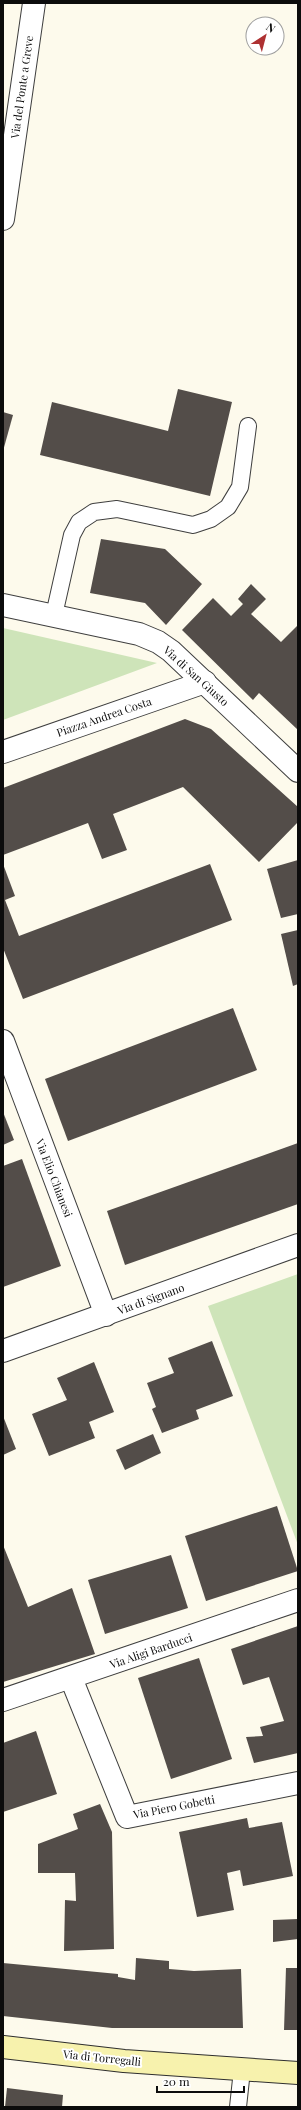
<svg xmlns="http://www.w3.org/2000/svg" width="301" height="2110" font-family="'Playfair Display',serif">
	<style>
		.green { fill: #cee4b9 }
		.building { fill: #534d49 }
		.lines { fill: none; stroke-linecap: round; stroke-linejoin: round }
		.service-casing { stroke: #3f3f3f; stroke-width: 18 }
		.minor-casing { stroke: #3f3f3f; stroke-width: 24 }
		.secondary-casing { stroke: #2e2e2e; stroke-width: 24 }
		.service { stroke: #fff; stroke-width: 16 }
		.minor { stroke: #fff; stroke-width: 22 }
		.secondary { stroke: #f7f2ad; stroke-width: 22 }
		.labels { text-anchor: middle; stroke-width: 4; stroke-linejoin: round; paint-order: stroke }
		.street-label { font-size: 11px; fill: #0c0c0c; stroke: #fff }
	</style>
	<rect width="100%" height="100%" fill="#fdfaec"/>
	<g class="green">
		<path d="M3 628 157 663 3 720Z"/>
		<path d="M298 1274V1545L208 1306Z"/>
	</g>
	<g class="building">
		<path d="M178 389 232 402 210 496 40 455 52 402 168 431Z"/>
		<path d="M3 412 13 415 3 451Z"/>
		<path d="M101 539 165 549 202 584 166 625 145 603 90 593Z"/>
		<path d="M251 584 266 599 251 614 281 642 298 625V730L259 693 253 700 182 630 213 598 231 616 243 604 238 599Z"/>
		<path d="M185 719 211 729 298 807V822L259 862 183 787 113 814 127 850 102 859 88 823 3 855V788Z"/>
		<path d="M298 860V914L281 918 267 869Z"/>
		<path d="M3 864 15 896 5 900 19 936 210 864 232 920 23 999 3 948Z"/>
		<path d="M298 930V984L293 986 281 934Z"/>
		<path d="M233 1008 257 1070 68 1141 45 1079Z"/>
		<path d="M3 1112 14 1140 3 1145Z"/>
		<path d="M298 1143V1204L125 1265 107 1211Z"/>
		<path d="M22 1159 61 1266 3 1287V1166Z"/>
		<path d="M212 1341 233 1396 196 1410 199 1419 162 1433 152 1409 156 1407 147 1383 174 1373 168 1358Z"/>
		<path d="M94 1362 114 1412 89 1422 95 1438 49 1456 32 1414 67 1400 57 1378Z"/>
		<path d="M3 1416 16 1449 3 1455Z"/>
		<path d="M153 1434 161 1453 125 1470 116 1450Z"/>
		<path d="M277 1506 298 1571 206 1601 185 1536Z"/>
		<path d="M3 1545 28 1607 72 1588 95 1654 3 1682Z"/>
		<path d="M171 1555 188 1608 105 1634 88 1580Z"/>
		<path d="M298 1626V1753L254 1763 246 1737 263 1736 260 1727 284 1721 269 1677 243 1685 231 1649Z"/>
		<path d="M199 1658 232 1759 171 1779 138 1678Z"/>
		<path d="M36 1731 57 1794 3 1812V1743Z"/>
		<path d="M100 1804 112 1832 114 1949 64 1951 65 1900 76 1901 75 1873H38V1844L78 1829 73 1814Z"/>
		<path d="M247 1818 249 1828 282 1822 293 1876 243 1886 240 1870 227 1873 234 1910 197 1917 179 1832Z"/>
		<path d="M298 1919V1939L273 1942V1920Z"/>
		<path d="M136 1958 169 1961V1969L194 1971 241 1969 243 2028H112L3 2016V1963L118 1974V1977L135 1980Z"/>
		<path d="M286 1968H298V2030H284Z"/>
		<path d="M7 2088 63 2095 62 2107H5Z"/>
	</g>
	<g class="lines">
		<defs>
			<g id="service">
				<path d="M54 615 72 535 79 522 94 512 117 509 193 525 211 519 228 507 240 487 248 426"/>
				<path d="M238 2107 242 2070"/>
			</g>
			<g id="minor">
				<path d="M3 219 34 3"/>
				<path d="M3 605 139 634 158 642 171 651 298 771"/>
				<path d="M3 752 205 682"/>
				<path d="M3 1041 106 1315"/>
				<path d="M3 1351 298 1245"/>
				<path d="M71 1678 127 1817 298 1783"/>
				<path d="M3 1700 298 1600"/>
			</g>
			<path id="secondary" d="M3 2047 124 2061 298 2073"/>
		</defs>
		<use href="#service" class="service-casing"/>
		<use href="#minor" class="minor-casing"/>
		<use href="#secondary" class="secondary-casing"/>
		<use href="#service" class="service"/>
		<use href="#minor" class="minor"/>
		<use href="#secondary" class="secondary"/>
	</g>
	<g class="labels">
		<g class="street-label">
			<text transform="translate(22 87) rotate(-82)" y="4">Via del Ponte a Greve</text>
			<text transform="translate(196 676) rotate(42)" y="4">Via di San Giusto</text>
			<text transform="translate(104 717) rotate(-19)" y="4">Piazza Andrea Costa</text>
			<text transform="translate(54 1178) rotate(69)" y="4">Via Elio Chianesi</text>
			<text transform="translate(151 1299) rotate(-20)" y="4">Via di Signano</text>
			<text transform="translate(151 1651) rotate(-19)" y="4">Via Aligi Barducci</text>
			<text transform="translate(174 1807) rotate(-11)" y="4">Via Piero Gobetti</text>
			<text transform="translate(102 2058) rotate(6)" y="4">Via di Torregalli</text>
		</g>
	</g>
	<rect width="301" height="2110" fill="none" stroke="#0c0c0c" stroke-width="8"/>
	<g transform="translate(265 36) rotate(36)"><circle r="19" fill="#ffffff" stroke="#9e9e9e"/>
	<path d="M0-3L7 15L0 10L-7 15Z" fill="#ae3132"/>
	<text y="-6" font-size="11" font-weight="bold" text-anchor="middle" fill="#0c0c0c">N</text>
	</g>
	<path d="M157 2086v6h87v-6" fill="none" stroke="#0c0c0c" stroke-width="2"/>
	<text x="163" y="2086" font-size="12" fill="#0c0c0c" stroke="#ffffff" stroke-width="3" paint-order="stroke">20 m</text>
</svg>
